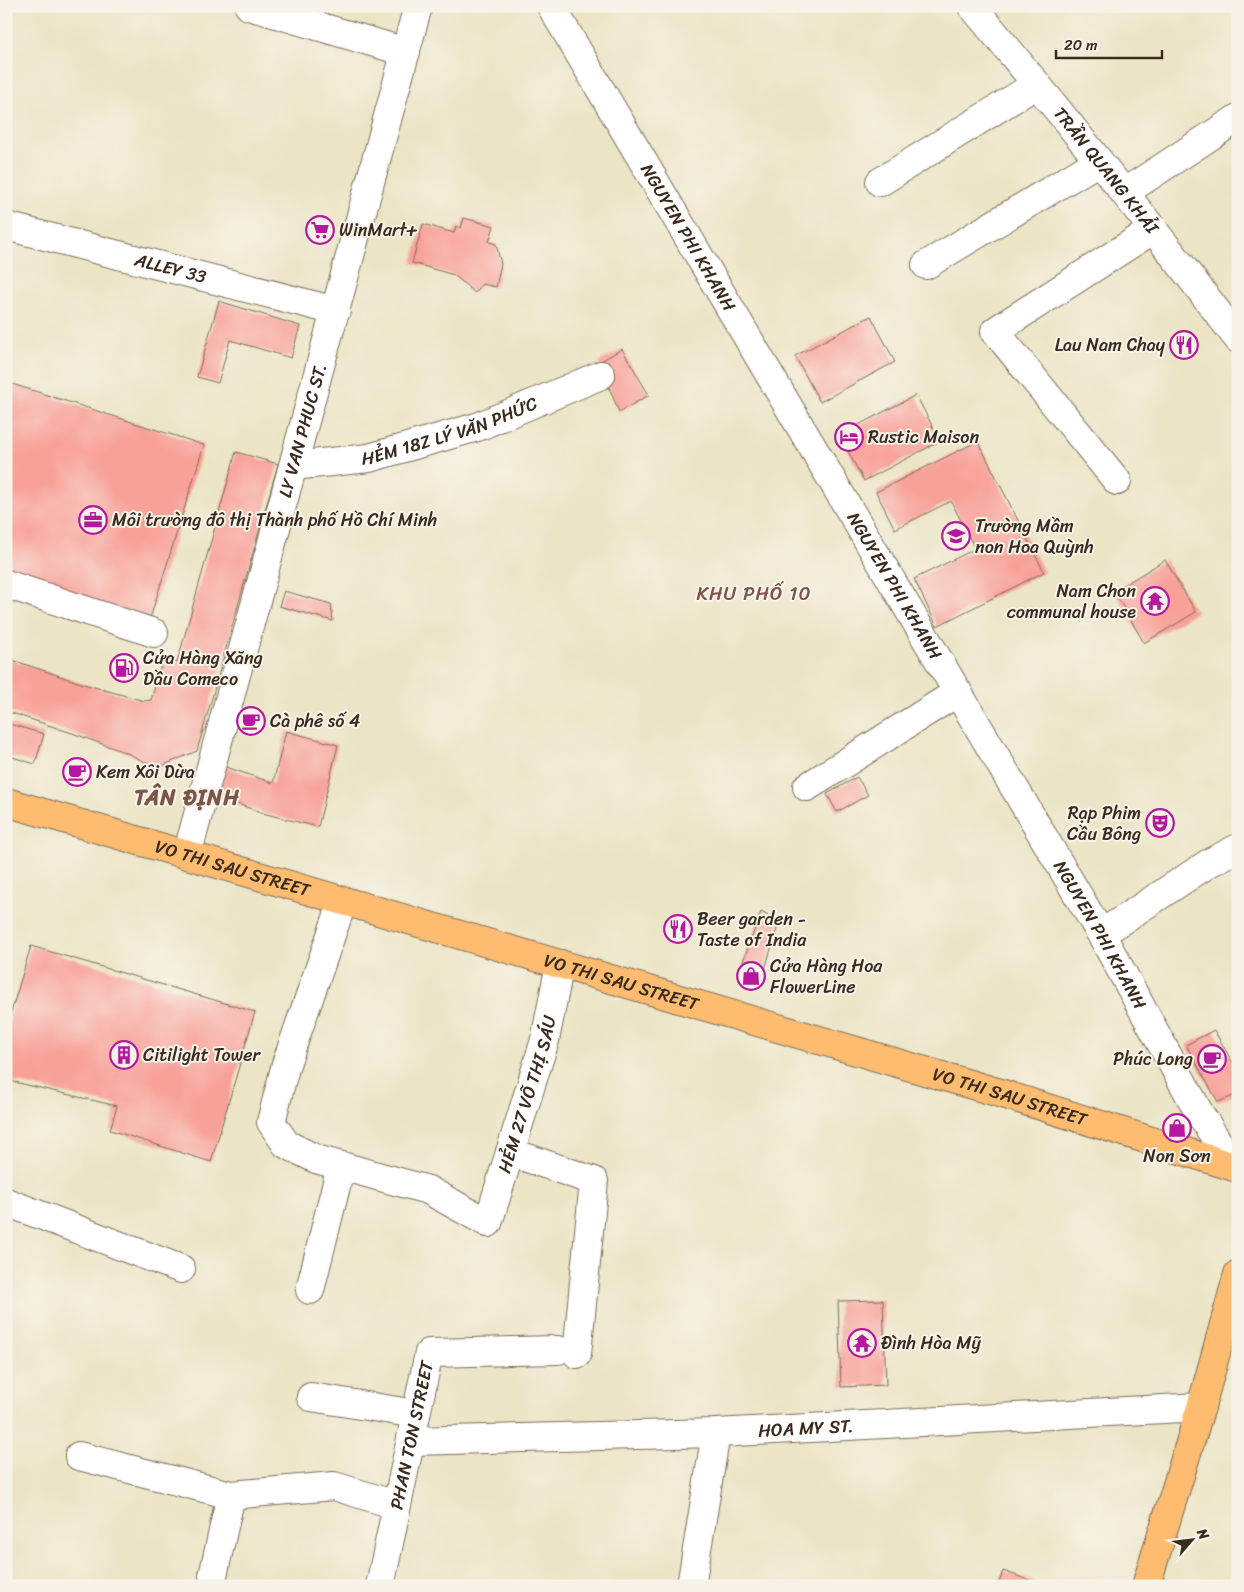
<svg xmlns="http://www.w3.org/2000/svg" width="1244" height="1592" font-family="Sriracha,sans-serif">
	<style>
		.building { fill: #f8a199 }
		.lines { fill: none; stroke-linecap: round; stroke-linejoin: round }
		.minor-casing { stroke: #796b58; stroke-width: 30 }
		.major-casing { stroke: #796b58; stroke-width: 30 }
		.minor { stroke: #fff; stroke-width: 28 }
		.major { stroke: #fdbc6f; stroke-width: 28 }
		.labels { text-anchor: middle; stroke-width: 4; stroke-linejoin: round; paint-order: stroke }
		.street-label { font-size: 18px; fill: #3b2a1e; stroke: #f7f3e8 }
		.poi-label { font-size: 18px; fill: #3b2a1e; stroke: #f7f3e8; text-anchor: start }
		.neighbourhood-label { font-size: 19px; letter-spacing: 1px; fill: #7d5449; stroke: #f7f3e8 }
		.district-label { font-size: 22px; font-weight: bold; letter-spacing: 1px; fill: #7d5449; stroke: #f7f3e8 }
	</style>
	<rect width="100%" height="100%" fill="#f7f3e8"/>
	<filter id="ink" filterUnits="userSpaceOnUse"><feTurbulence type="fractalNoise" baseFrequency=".02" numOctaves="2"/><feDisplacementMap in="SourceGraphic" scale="10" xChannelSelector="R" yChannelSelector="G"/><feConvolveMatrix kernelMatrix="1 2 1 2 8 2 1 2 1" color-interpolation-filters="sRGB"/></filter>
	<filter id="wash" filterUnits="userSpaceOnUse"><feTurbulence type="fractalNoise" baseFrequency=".0096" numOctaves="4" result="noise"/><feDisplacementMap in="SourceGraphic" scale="20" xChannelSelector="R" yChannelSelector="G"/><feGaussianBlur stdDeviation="1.12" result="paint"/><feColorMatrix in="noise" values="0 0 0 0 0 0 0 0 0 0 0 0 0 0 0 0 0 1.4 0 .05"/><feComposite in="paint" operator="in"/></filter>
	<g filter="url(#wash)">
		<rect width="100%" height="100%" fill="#ebe4c5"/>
		<g id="blocks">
			<g class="building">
				<path d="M464 218 494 226 489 242 496 244 501 264 496 287 482 284 475 293 454 275 412 263 423 224 454 233 456 226 461 228Z"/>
				<path d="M219 301 300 326 291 358 230 340 218 383 197 377Z"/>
				<path d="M871 316 895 362 820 402 795 356Z"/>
				<path d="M622 349 649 395 619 412 599 362Z"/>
				<path d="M6 382 204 445 144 638 6 594Z"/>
				<path d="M916 395 940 441 864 481 839 435Z"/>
				<path d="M978 441 1044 572 937 626 914 579 975 549 951 501 895 529 876 492Z"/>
				<path d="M236 452 278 464 197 751 157 768 127 753 72 733 6 711V658L87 685 144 701 151 700 163 659 177 663Z"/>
				<path d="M1165 560 1196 612 1144 643 1114 591Z"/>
				<path d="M284 591 331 604 333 621 279 606Z"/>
				<path d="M6 723 44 734 35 764 6 755Z"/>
				<path d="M286 731 338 745 318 827 266 814 223 799 219 788 226 767 273 783Z"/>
				<path d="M857 777 868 795 837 812 827 794Z"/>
				<path d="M761 912 779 922 765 969 742 964Z"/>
				<path d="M31 946 255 1012 211 1162 110 1130 117 1106 6 1080V1029Z"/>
				<path d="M1214 1030 1238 1072V1094L1218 1102 1186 1045Z"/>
				<path d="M883 1300 886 1385 841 1387 838 1301Z"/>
				<path d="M1003 1571 1043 1585V1586H998Z"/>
			</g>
		</g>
	</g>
	<g filter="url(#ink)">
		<use href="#blocks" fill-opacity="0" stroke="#796b58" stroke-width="1"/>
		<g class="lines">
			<defs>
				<g id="minor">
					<path d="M249 6 406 52"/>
					<path id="s1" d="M551 6 1101 934 1200 1114 1234 1167"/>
					<path id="s2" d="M972 6C1063 115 1152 226 1238 339"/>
					<path d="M880 182 1037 84"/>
					<path d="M1125 192 1238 118"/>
					<path id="s3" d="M6 226 336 311"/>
					<path d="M926 265 1099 161"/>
					<path id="s4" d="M293 466 369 458 477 427 601 375"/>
					<path d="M1117 481 995 331 1154 229"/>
					<path d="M6 584 154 633"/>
					<path d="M807 787 958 692"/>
					<path id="s5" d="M187 855 418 6"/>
					<path id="s6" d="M343 901 286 1064 271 1122 286 1144 316 1159 428 1190 488 1223 545 1040 560 964"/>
					<path d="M1101 934 1209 863 1238 848"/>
					<path d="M510 1152 594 1181 577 1354"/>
					<path d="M6 1202 181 1269"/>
					<path d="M310 1290 341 1166"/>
					<path d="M311 1397 416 1414"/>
					<path id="s7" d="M411 1441 716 1433 1201 1407"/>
					<path d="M79 1456 231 1495 334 1486 396 1505"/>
					<path d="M213 1576 231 1495"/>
					<path id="s8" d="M380 1586 429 1353 558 1350"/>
					<path d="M691 1586 716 1433"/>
				</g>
				<g id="major">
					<path id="s9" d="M6 802 1000 1093 1234 1167"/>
					<path d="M1146 1586 1201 1407 1238 1274"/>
				</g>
			</defs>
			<use href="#minor" class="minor-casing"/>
			<use href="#major" class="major-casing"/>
			<use href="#minor" class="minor"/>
			<use href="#major" class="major"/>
		</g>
	</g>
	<defs>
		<symbol id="supermarket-ring" viewBox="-11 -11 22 22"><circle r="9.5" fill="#f7f3e8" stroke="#b5179e" stroke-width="1.5"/><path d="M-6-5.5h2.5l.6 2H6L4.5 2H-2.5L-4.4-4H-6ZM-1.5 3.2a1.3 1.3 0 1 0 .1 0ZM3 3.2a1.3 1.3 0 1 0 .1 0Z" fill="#b5179e"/></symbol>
		<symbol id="restaurant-ring" viewBox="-11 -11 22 22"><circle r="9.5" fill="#f7f3e8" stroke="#b5179e" stroke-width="1.5"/><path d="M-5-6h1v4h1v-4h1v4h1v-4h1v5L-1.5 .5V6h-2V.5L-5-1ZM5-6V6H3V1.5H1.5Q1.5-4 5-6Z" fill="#b5179e"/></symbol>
		<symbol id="hotel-ring" viewBox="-11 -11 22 22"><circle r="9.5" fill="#f7f3e8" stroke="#b5179e" stroke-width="1.5"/><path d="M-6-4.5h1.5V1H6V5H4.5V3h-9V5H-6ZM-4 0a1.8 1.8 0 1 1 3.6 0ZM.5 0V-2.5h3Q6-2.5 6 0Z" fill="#b5179e"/></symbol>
		<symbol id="office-ring" viewBox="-11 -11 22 22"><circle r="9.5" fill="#f7f3e8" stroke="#b5179e" stroke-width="1.5"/><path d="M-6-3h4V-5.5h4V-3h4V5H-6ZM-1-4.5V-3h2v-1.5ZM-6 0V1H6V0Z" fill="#b5179e"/></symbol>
		<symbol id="school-ring" viewBox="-11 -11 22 22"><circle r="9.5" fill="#f7f3e8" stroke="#b5179e" stroke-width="1.5"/><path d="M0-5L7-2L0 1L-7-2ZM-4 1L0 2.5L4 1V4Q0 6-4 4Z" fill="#b5179e"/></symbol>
		<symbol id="temple-ring" viewBox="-11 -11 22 22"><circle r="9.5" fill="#f7f3e8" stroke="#b5179e" stroke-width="1.5"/><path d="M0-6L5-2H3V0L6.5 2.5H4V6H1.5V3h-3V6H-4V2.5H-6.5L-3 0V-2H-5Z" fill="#b5179e"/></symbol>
		<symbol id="fuel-ring" viewBox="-11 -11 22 22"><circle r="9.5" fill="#f7f3e8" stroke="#b5179e" stroke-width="1.5"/><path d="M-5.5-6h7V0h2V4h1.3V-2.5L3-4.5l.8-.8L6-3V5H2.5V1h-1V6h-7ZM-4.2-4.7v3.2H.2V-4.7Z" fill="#b5179e"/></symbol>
		<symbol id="cafe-ring" viewBox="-11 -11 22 22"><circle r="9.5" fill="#f7f3e8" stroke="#b5179e" stroke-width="1.5"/><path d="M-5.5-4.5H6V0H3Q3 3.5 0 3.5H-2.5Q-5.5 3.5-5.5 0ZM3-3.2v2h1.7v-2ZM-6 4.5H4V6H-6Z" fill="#b5179e"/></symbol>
		<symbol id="theatre-ring" viewBox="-11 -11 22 22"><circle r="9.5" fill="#f7f3e8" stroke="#b5179e" stroke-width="1.5"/><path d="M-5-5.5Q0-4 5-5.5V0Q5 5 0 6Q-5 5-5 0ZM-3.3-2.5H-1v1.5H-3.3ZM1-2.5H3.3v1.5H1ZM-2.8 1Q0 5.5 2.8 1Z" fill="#b5179e"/></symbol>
		<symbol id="shop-ring" viewBox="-11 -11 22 22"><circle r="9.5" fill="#f7f3e8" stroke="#b5179e" stroke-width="1.5"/><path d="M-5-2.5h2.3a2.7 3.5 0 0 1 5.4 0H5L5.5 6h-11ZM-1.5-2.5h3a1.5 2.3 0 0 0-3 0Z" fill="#b5179e"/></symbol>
		<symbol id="building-ring" viewBox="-11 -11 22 22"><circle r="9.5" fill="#f7f3e8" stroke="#b5179e" stroke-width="1.5"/><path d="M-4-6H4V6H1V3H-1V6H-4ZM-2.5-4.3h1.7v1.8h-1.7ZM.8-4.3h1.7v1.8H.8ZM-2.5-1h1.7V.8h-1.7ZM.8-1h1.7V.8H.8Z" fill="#b5179e"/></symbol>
	</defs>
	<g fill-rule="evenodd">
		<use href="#supermarket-ring" x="304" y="214" width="32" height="32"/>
		<use href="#restaurant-ring" x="1168" y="329" width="32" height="32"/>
		<use href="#hotel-ring" x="833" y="421" width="32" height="32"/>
		<use href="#office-ring" x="77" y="504" width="32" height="32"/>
		<use href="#school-ring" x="940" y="520" width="32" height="32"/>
		<use href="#temple-ring" x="1139" y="585" width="32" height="32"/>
		<use href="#fuel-ring" x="108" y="652" width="32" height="32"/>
		<use href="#cafe-ring" x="235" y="705" width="32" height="32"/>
		<use href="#cafe-ring" x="61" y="756" width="32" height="32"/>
		<use href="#theatre-ring" x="1144" y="807" width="32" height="32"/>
		<use href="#restaurant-ring" x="662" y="913" width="32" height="32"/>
		<use href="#shop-ring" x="735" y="960" width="32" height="32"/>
		<use href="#building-ring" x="108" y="1039" width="32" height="32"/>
		<use href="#cafe-ring" x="1196" y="1043" width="32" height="32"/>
		<use href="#shop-ring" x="1161" y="1112" width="32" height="32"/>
		<use href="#temple-ring" x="846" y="1327" width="32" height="32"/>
	</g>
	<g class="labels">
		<g class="street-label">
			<text dy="6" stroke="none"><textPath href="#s2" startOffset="212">TRẦN QUANG KHẢI</textPath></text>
			<text dy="6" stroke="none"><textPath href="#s1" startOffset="269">NGUYEN PHI KHANH</textPath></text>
			<text dy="6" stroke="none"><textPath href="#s3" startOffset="170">ALLEY 33</textPath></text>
			<text dy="6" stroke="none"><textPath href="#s4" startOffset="161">HẺM 18Z LÝ VĂN PHỨC</textPath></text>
			<text dy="6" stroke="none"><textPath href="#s5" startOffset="440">LY VAN PHUC ST.</textPath></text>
			<text dy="6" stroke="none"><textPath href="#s1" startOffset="674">NGUYEN PHI KHANH</textPath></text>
			<text dy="6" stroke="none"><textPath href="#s9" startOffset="236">VO THI SAU STREET</textPath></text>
			<text dy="6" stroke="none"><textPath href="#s1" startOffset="1079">NGUYEN PHI KHANH</textPath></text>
			<text dy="6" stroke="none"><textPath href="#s9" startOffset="641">VO THI SAU STREET</textPath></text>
			<text dy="6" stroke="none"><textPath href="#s6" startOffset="612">HẺM 27 VÕ THỊ SÁU</textPath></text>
			<text dy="6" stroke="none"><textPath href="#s9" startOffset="1046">VO THI SAU STREET</textPath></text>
			<text dy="6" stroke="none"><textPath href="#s7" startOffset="395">HOA MY ST.</textPath></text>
			<text dy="6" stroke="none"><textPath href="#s8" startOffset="154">PHAN TON STREET</textPath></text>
		</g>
		<g class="poi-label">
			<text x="339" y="236">WinMart+</text>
			<text x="1165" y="351" text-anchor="end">Lau Nam Chay</text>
			<text x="868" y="443">Rustic Maison</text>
			<text x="112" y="526">Môi trường đô thị Thành phố Hồ Chí Minh</text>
			<text x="975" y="532">Trường Mầm<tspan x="975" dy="21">non Hoa Quỳnh</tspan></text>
			<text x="1136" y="597" text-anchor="end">Nam Chon<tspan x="1136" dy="21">communal house</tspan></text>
			<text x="143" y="664">Cửa Hàng Xăng<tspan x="143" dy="21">Dầu Comeco</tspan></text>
			<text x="270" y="727">Cà phê số 4</text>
			<text x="96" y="778">Kem Xôi Dừa</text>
			<text x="1141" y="819" text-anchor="end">Rạp Phim<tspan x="1141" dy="21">Cầu Bông</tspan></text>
			<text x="697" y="925">Beer garden -<tspan x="697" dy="21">Taste of India</tspan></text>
			<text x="770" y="972">Cửa Hàng Hoa<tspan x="770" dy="21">FlowerLine</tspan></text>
			<text x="143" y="1061">Citilight Tower</text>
			<text x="1193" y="1065" text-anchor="end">Phúc Long</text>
			<text x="1177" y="1162" text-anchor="middle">Non Sơn</text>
			<text x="881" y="1349">Đình Hòa Mỹ</text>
		</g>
		<g class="neighbourhood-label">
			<text x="754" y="600">KHU PHỐ 10</text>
		</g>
		<g class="district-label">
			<text x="187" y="805">TÂN ĐỊNH</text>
		</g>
	</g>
	<rect width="1244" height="1592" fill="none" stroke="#f7f3e8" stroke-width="25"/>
	<g transform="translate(1192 1540) rotate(62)" stroke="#f7f3e8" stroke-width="4" paint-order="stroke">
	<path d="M0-4L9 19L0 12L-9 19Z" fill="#3b2a1e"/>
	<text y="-8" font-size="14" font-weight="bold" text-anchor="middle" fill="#3b2a1e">N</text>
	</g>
	<path d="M1056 50v8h106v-8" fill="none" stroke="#3b2a1e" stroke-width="2.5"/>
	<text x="1064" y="50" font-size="15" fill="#3b2a1e" stroke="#f7f3e8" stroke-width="4" paint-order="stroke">20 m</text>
</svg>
